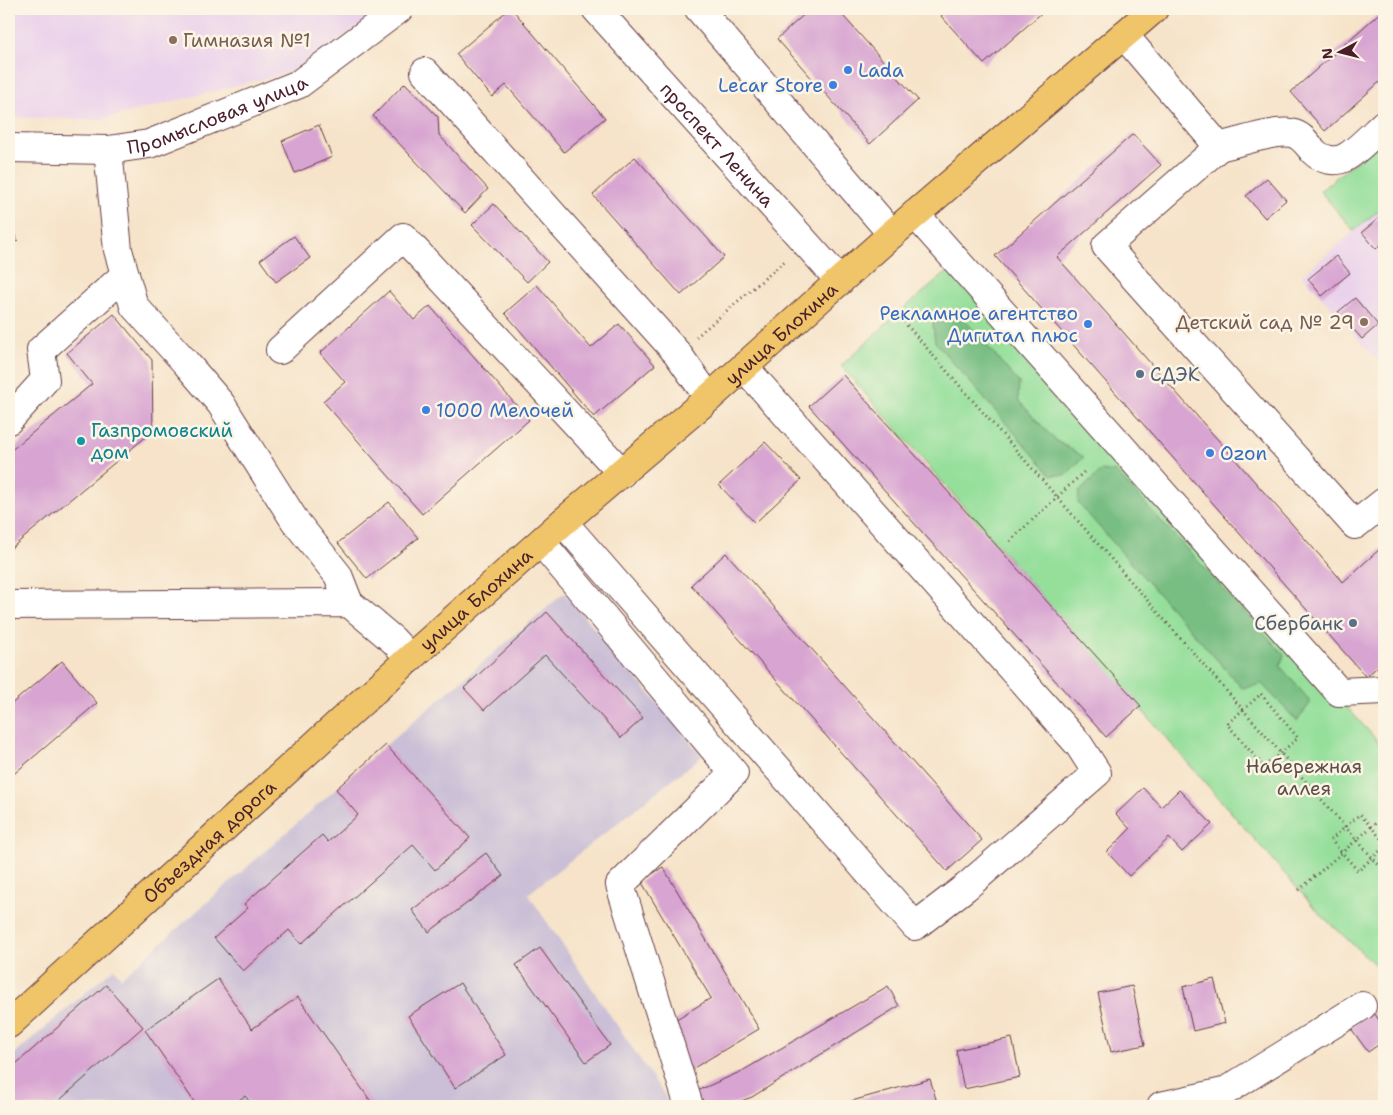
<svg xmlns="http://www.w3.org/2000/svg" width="1393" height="1115" font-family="'Shantell Sans',sans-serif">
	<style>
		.built { fill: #ead1ec }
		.industrial { fill: #cabfd6 }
		.green { fill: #95df9b; stroke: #707f63 }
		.forest { fill: #78be83; stroke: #616e57 }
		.building { fill: #d8a5d2 }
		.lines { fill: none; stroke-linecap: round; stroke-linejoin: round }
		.minor-casing { stroke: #643c43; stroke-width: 30 }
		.major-casing { stroke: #643c43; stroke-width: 30 }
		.path { stroke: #643c43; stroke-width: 3; stroke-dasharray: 1 4; stroke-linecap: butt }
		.minor { stroke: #fff; stroke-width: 28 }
		.major { stroke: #f0c469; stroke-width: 28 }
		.education-dot { fill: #8d6e63; stroke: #fcf5e5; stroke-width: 2 }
		.shop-dot { fill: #3f7fe0; stroke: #fcf5e5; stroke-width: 2 }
		.service-dot { fill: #5c6f8a; stroke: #fcf5e5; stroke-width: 2 }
		.culture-dot { fill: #0f9aa8; stroke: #fcf5e5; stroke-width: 2 }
		.labels { text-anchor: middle; stroke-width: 5; stroke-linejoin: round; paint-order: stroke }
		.education-label { font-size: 19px; fill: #785e54; stroke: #fcf5e5; text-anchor: start }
		.shop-label { font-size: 19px; fill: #366cbe; stroke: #fcf5e5; text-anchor: start }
		.street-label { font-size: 19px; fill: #4a1f2b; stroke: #fcf5e5 }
		.service-label { font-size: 19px; fill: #4e5e75; stroke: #fcf5e5; text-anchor: start }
		.culture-label { font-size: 19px; fill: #0d838f; stroke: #fcf5e5; text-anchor: start }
		.park-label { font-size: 19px; fill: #5d4f47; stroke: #fcf5e5 }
	</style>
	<rect width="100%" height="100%" fill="#fcf5e5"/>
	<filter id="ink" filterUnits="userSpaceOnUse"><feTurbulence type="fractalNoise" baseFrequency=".02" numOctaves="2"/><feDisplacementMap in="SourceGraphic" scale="10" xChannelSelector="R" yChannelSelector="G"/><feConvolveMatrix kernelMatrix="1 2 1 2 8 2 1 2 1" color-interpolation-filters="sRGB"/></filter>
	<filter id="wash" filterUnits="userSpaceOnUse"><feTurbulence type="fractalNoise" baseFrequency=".0096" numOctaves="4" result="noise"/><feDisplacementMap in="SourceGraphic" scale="20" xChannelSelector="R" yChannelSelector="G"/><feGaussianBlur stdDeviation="1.12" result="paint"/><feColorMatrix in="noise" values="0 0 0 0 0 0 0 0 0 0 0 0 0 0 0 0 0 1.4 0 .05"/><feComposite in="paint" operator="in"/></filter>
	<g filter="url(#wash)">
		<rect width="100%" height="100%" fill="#f6e3c9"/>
		<g class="built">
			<path d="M9 9H385L290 72 100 120 9 117Z"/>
			<path d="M1384 206V368L1302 275Z"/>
		</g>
		<path class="industrial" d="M564 593 702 756 528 894 669 1102 659 1106H9V1059L114 968 121 978 386 745Z"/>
		<g class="green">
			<path d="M1384 138V206L1354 231 1320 191Z"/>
			<path d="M950 270 1384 748V973L1319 913 841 366 897 314Z"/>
		</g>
		<g class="forest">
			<path d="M948 310 963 318 1019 383 1018 400 1055 440 1084 457 1066 475H1051L935 342 932 317Z"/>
			<path d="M1102 470 1116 472 1284 655 1280 666 1311 702 1297 721 1262 684 1242 688 1078 503 1079 492Z"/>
		</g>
		<g id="blocks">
			<g class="building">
				<path d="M509 9H512L605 118 564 152 506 85 492 97 456 54Z"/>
				<path d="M810 9H837L918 100 870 144 777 39Z"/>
				<path d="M949 9H1046L984 64 941 16Z"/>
				<path d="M1384 9V78L1325 131 1291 92Z"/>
				<path d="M405 83 438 117 439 135 488 189 465 213 373 116Z"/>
				<path d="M319 125 332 157 295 173 282 141Z"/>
				<path d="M1133 134 1161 165 1057 257 1343 582 1381 548 1384 552V661L1366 677 995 256Z"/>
				<path d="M635 157 724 257 681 295 593 195Z"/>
				<path d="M1267 178 1286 200 1265 218 1246 196Z"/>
				<path d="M494 204 548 262 527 282 472 225Z"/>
				<path d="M1384 214V242L1376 249 1362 232Z"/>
				<path d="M9 227 18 240 9 247Z"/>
				<path d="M294 236 310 258 276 282 260 260Z"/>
				<path d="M1336 256 1350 273 1322 296 1308 279Z"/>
				<path d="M537 285 591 348 619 324 655 365 594 417 505 313Z"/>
				<path d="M389 291 414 320 430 306 529 420 422 514 323 401 345 382 320 353Z"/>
				<path d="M1355 298 1378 325 1362 339 1338 312Z"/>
				<path d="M114 314 152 360 153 431 9 550V452L92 384 67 353Z"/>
				<path d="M1384 351V364L1378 357Z"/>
				<path d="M843 375 1141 706 1106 737 809 406Z"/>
				<path d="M765 442 801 480 755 523 719 485Z"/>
				<path d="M389 502 418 538 367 579 338 543Z"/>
				<path d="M726 553 982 840 947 871 691 585Z"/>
				<path d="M547 612 643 718 621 738 545 655 484 710 464 688Z"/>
				<path d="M62 661 97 703 9 778V706Z"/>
				<path d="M386 745 470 838 435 870 413 845 301 944 289 930 243 971 214 938 248 908 244 904 322 835 328 842 358 815 336 789Z"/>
				<path d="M1143 788 1161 807 1179 790 1212 824 1182 852 1169 838 1129 876 1107 852 1130 829 1116 814Z"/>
				<path d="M486 853 503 876 429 932 412 910Z"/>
				<path d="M663 867 759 1029 687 1072 670 1023 711 998 641 881Z"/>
				<path d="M540 948 610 1045 586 1062 516 965Z"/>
				<path d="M218 979 252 1029 298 997 374 1106H253L245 1096 230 1106H197L145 1030Z"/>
				<path d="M1214 979 1225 1023 1193 1031 1183 987Z"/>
				<path d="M460 983 506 1055 455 1088 408 1016Z"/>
				<path d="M106 985 143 1027 53 1106H9V1070Z"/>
				<path d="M888 986 899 1006 752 1097 728 1106H701L695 1092 742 1071Z"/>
				<path d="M1132 986 1145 1045 1111 1052 1098 993Z"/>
				<path d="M1373 1011 1384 1028V1041L1368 1052 1350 1027Z"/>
				<path d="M1012 1038 1020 1077 964 1089 956 1050Z"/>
				<path d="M930 1079 938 1106H834Z"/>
			</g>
		</g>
	</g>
	<g filter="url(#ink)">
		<use href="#blocks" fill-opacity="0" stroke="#643c43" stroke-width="1"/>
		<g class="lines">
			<defs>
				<g id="minor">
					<path id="s1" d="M596 9 840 281"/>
					<path d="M699 9 892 234"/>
					<path d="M1124 35 1219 147 1106 246 1355 525 1384 502"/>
					<path d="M425 72 677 353 709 398"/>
					<path d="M1219 147C1236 143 1274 130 1291 133 1302 135 1307 144 1314 152 1322 160 1336 163 1346 157 1356 152 1375 132 1384 124"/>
					<path id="s2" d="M9 148 108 150 149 144 299 84 399 9"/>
					<path d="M108 150 118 250 134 306 186 363 221 404 295 521 338 575 349 603"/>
					<path d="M915 214 1339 692 1384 690"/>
					<path d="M280 350 403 237 622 473"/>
					<path d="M9 420 45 380 41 350 125 275"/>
					<path d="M563 522 915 926 966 887 1097 773 1079 745 744 367"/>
					<path d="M542 543 734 773 620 885 689 1106"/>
					<path d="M9 605 349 603 393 640 410 658"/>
					<path d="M1161 1106 1224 1092 1362 1006"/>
				</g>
				<g id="major">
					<path id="s3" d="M9 1024 410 658 563 522 709 398 892 234 1154 9"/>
				</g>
			</defs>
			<use href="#minor" class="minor-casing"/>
			<use href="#major" class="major-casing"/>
			<g class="path">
				<path d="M897 314 1384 871"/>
				<path d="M696 337 786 260"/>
				<path d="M1010 541 1086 470"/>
				<path d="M1261 694 1298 738 1264 767 1227 724Z"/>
				<path d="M1384 842 1360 814 1331 840 1358 871 1384 847"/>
				<path d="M1299 890 1384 816"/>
			</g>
			<use href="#minor" class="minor"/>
			<use href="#major" class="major"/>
		</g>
	</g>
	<g class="education-dot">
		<circle cx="173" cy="40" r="5"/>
		<circle cx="1364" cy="322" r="5"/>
	</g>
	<g class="shop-dot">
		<circle cx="848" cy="70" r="5"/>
		<circle cx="833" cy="85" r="5"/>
		<circle cx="1088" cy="324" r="5"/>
		<circle cx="426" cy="410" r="5"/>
		<circle cx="1210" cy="453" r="5"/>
	</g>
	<g class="service-dot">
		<circle cx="1140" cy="374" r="5"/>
		<circle cx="1353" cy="623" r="5"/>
	</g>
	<circle class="culture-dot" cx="81" cy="441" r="5"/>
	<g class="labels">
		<g class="education-label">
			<text x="183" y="47">Гимназия №1</text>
			<text x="1354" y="329" text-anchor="end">Детский сад № 29</text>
		</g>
		<g class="shop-label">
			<text x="858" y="77">Lada</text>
			<text x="823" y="92" text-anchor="end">Lecar Store</text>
			<text x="1078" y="320" text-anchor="end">Рекламное агентство<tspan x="1078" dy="22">Дигитал плюс</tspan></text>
			<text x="436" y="417">1000 Мелочей</text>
			<text x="1220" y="460">Ozon</text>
		</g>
		<g class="street-label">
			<text dy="7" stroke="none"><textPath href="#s2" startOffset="214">Промысловая улица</textPath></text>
			<text dy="7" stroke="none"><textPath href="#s1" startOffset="182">проспект Ленина</textPath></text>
			<text dy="7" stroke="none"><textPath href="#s3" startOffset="1036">улица Блохина</textPath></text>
			<text dy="7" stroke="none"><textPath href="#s3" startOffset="631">улица Блохина</textPath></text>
			<text dy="7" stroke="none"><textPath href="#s3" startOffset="271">Объездная дорога</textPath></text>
		</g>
		<g class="service-label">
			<text x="1150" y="381">СДЭК</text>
			<text x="1343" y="630" text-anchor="end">Сбербанк</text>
		</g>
		<g class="culture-label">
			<text x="91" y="437">Газпромовский<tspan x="91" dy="22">дом</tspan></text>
		</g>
		<g class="park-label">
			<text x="1304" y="773">Набережная<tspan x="1304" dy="22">аллея</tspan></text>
		</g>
	</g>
	<rect width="1393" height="1115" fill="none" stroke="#fcf5e5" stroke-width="30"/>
	<g transform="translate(1340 52) rotate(263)" stroke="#fcf5e5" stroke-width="4" paint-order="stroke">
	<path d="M0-4L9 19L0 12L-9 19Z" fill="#4a1f2b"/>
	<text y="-8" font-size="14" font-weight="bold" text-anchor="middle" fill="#4a1f2b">N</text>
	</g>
</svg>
